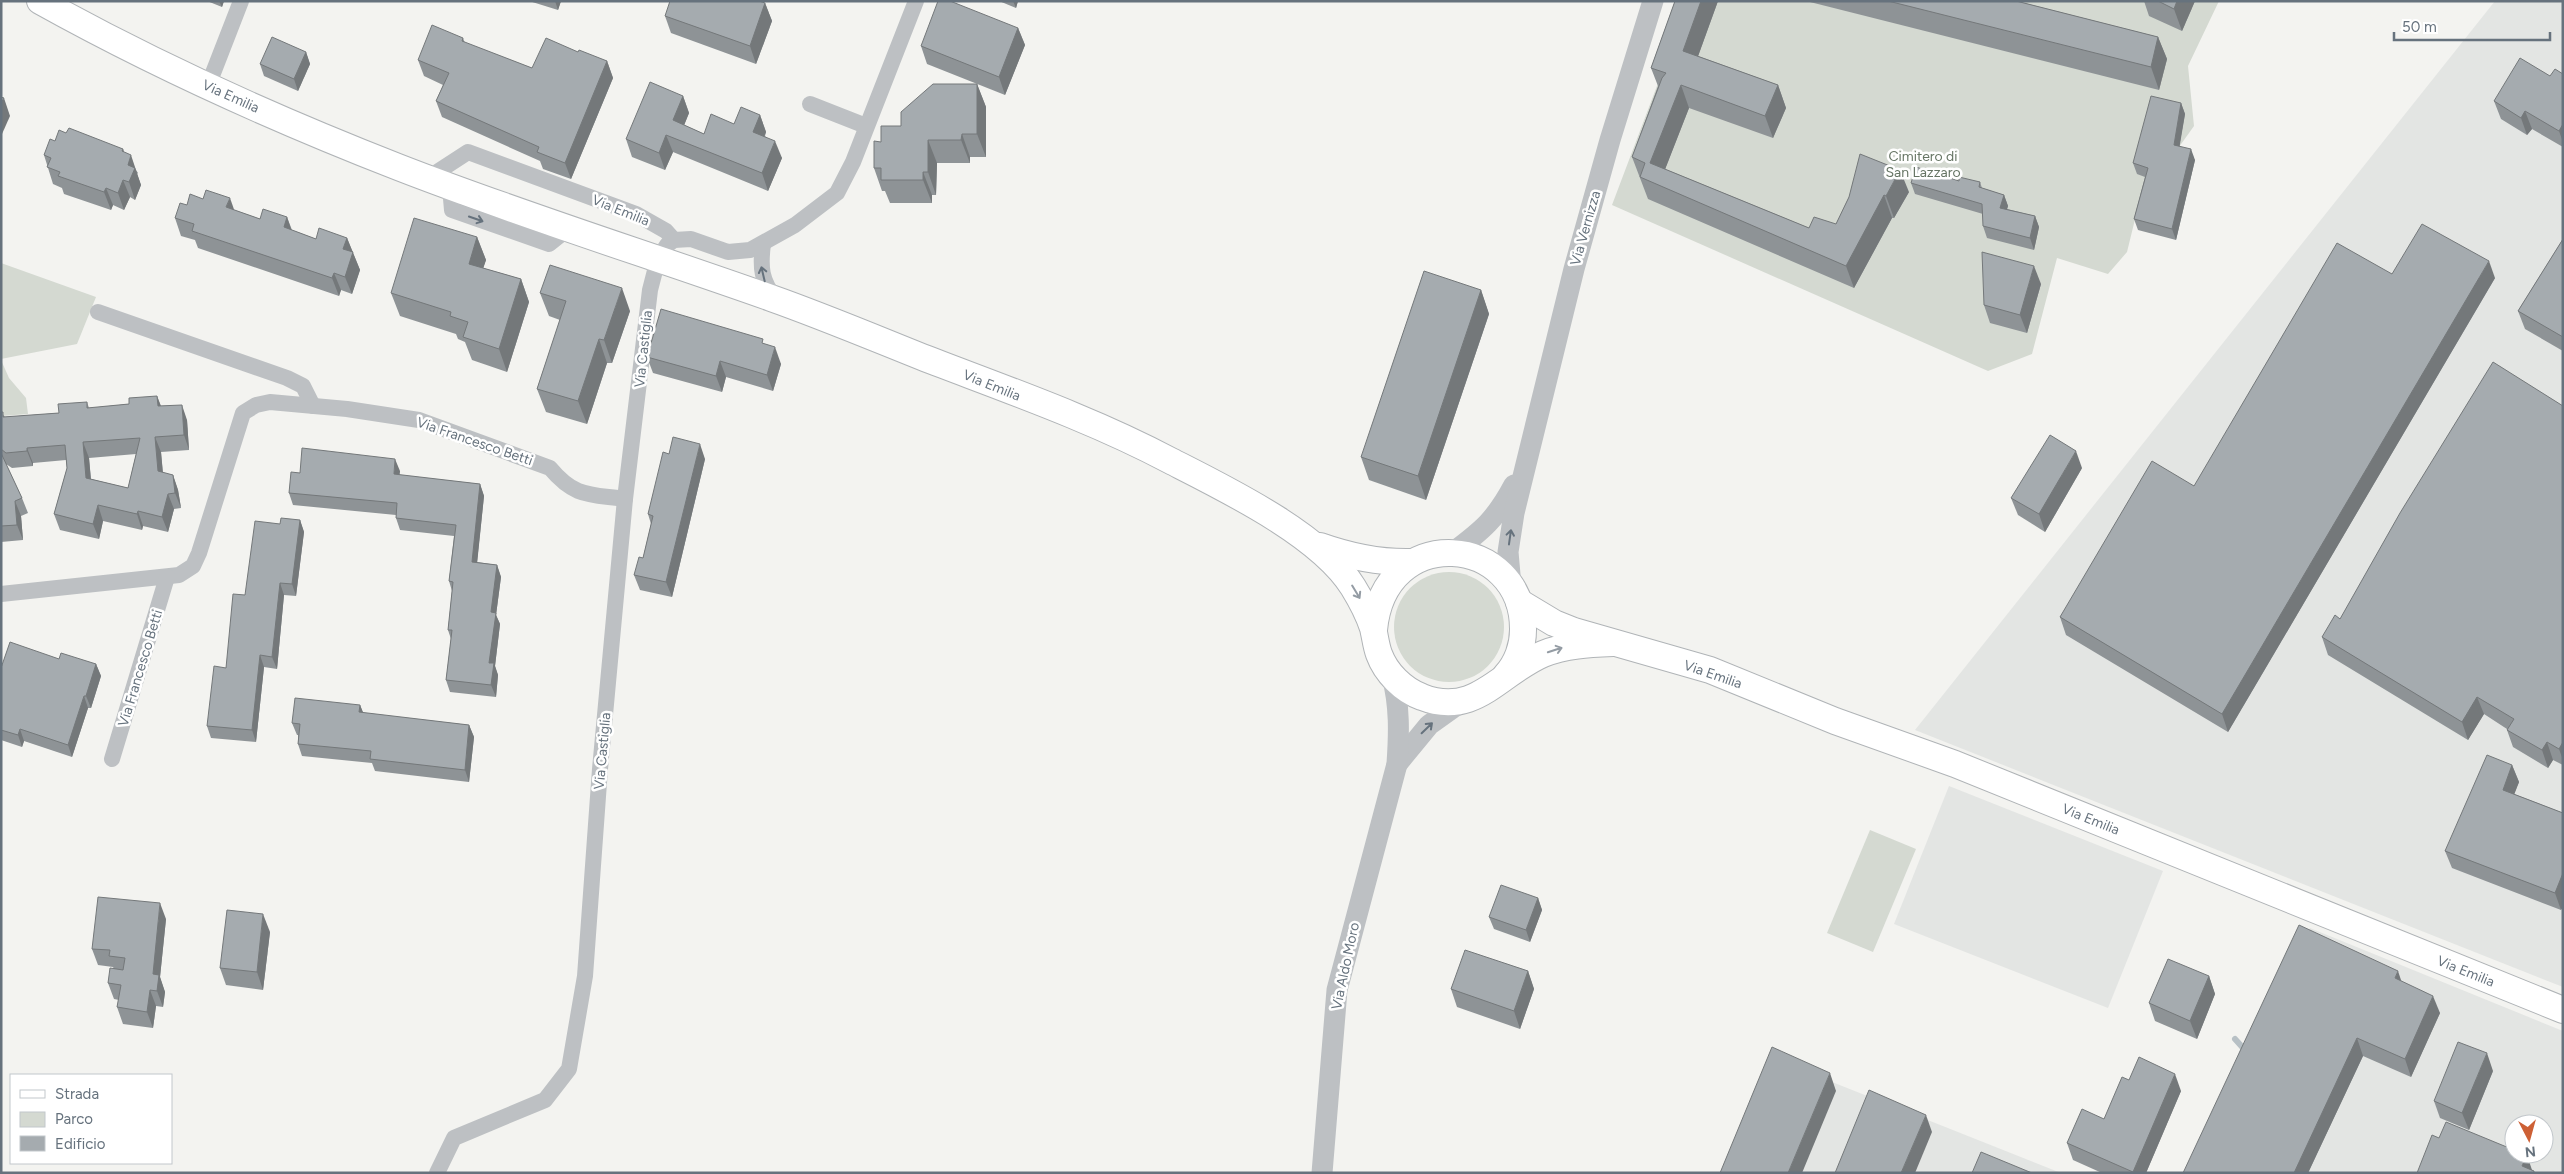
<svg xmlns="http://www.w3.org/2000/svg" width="2564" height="1174" font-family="Figtree,sans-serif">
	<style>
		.built { fill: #e3e5e3; fill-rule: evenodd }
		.green { fill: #d4d9d1 }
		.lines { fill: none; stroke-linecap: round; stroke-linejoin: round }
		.stream { stroke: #b7c0c5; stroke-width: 6 }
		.primary-casing { stroke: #b0b4b7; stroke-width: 28 }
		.minor { stroke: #bdc0c3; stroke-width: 16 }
		.tertiary { stroke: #bdc0c3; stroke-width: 21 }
		.primary { stroke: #fff; stroke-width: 26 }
		.wall { fill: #8e9396; fill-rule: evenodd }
		.shaded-wall { fill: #74787a }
		.building { fill: #a5abaf; stroke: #74787a; fill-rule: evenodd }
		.oneway { stroke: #66727d }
		.oneway2 { stroke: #949ca4 }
		.labels { text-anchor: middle; stroke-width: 5; stroke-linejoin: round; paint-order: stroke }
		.street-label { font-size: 14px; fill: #66727d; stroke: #fff }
		.park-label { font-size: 14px; fill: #667564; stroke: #fff }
	</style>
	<rect width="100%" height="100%" fill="#f3f3f0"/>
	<g class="built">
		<path d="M2495 1 2563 2V987L1915 730Z"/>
		<path d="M1949 786 2163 871 2108 1008 1894 924Z"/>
		<path d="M2310 928 2563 1031V1173H2197ZM2514 1124H2544V1154H2514Z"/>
		<path d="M1769 1057 2061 1173H1720Z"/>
	</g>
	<g class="green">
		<path d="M1689 1H2219L2188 66 2194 126 2139 203 2127 252 2108 274 2057 258 2032 354 1988 371 1612 205Z"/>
		<path d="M1 263 96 297 77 344 1 359Z"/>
		<path d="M1 360 9 378 26 398 28 414 1 416Z"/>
		<circle cx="1449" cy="627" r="55"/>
		<path d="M1870 830 1916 849 1873 952 1827 933Z"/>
	</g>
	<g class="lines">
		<path class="stream" d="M2235 1039 2244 1049 2242 1054"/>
		<defs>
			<g id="primary">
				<path d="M40 1C155 65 275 119 398 167 521 215 647 254 771 298 822 316 872 337 922 357 1005 389 1092 419 1171 461 1226 489 1321 535 1353 587 1361 600 1368 613 1373 628 1375 636 1376 646 1379 654 1386 673 1403 690 1422 697 1475 718 1500 672 1543 654 1565 645 1589 644 1613 643"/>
				<path d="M1320 546C1351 557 1379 563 1412 562"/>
				<path d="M1519 602 1554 623 1574 631 1710 670 1835 721 1955 764 2563 1010"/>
				<path d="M1374 630C1384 521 1524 534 1523 630 1523 646 1517 663 1506 675"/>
			</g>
		</defs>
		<use href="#primary" class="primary-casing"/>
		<g class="minor">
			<path d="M208 86 241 1"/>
			<path d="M810 104 866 126"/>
			<path d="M428 178 468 152 636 214 666 231 674 240"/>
			<path d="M450 187 452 210 549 244 569 228"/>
			<path d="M763 244C760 267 761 281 776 299"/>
			<path d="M98 312 287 378 303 386 313 406"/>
			<path d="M1 594 179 575 193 566 199 553 243 413 256 405 270 402 347 409 419 420 550 468C575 498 590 494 625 499"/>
			<path d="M112 759 167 577"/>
			<path d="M437 1173 454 1138 545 1100 569 1069 585 976 600 769 625 499 650 290 658 259 667 245 674 240 691 239 728 252 750 250 795 225 837 193 853 162 916 1"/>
		</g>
		<g class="tertiary">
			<path d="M1452 553C1483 530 1496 519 1514 485"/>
			<path d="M1511 586 1508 552 1514 513 1574 269 1610 140 1653 1"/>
			<path d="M1397 764 1429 725 1464 700"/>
			<path d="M1322 1173 1337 990 1397 764C1399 734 1400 706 1392 676"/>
		</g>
		<use href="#primary" class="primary"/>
	</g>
	<g class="wall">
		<path d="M207 1H224L222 7Z"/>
		<path d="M529 1H561L558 10Z"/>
		<path d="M999 1H1018L1016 8Z"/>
		<path d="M1675 1H1718L1698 56 1778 85 1786 108 1773 138 1689 108 1665 169 1809 228 1836 224 1849 197 1909 192 1894 218H1892L1854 288 1648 199 1632 157 1658 86 1651 68Z"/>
		<path d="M1806 1H2016L2158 37 2167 59 2159 90Z"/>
		<path d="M2144 1H2195L2182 31 2149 16Z"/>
		<path d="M765 3 772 21 756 64 671 33 665 16Z"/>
		<path d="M1018 28 1025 45 1005 95 927 64 921 46Z"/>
		<path d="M463 38 465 43 532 68 578 52 607 61 613 78 571 179 543 169 540 161 442 117 436 101 443 85 424 76 418 60Z"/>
		<path d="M306 52 310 64 298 91 264 76 260 64Z"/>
		<path d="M2563 74V147L2532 129 2527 135 2501 119 2494 101 2550 76Z"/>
		<path d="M977 84 986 107V157H970V163H937L936 195H932V203H890L885 191H882L874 168 901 126Z"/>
		<path d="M683 96 689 113 684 125 704 134 760 115 766 132 765 136 782 158 768 191 673 152 665 170 632 157 626 139Z"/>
		<path d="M2181 103 2185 114 2179 147 2195 160 2176 240 2138 230 2134 219 2145 177 2137 174 2133 163Z"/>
		<path d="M66 133 123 149 124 152 138 173 137 174 141 185 135 200 130 197 124 210 113 205 111 210 64 194 62 188 53 184 44 155 55 141Z"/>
		<path d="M1959 181 1980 182 1982 188 2004 195 2008 206 2007 209 2035 216 2039 227 2034 250 1987 238 1983 226V214L1915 194 1911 183Z"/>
		<path d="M187 205 234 210 260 219 287 217 292 230 316 239 347 238 360 270 352 294 341 290 339 296 198 248 195 240 181 236 175 218Z"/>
		<path d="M477 237 486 260 483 268 521 279 529 302 507 372 472 360 465 342 458 339 456 334 400 316 391 293Z"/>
		<path d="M2563 239V351L2525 329 2518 311Z"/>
		<path d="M2392 274 2495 278 2228 732 2066 635 2060 617 2194 486Z"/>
		<path d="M2041 284 2027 333 1990 323 1984 305Z"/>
		<path d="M1481 290 1489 314 1426 500 1369 480 1361 457Z"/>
		<path d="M540 293 630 311 612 363H607L587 424 546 412 537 389 560 320 549 316Z"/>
		<path d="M765 344 781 364 773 391 726 377 722 392 653 373 647 357Z"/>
		<path d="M157 396 161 406 187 420 189 450 161 452 163 473 173 475 178 490 181 508 174 509 168 532 143 526 142 530 103 521 99 539 60 530 54 514 67 468 66 460 33 463V466L12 468 6 464 22 498 28 513 21 516 23 540 1 542V412L5 417 59 413 87 402 89 408 129 404ZM136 454 128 488 91 479 89 458Z"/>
		<path d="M2563 406V765L2553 760 2548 768 2513 747 2507 730V729L2484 714 2468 740 2328 655 2322 637 2340 619Z"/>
		<path d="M669 454 705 459 672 597 640 590 634 575 643 558 651 524 648 514Z"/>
		<path d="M2082 468 2045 532 2018 515 2011 498Z"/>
		<path d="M400 471 399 475 480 484 484 496 477 562 497 565 501 577 496 615 500 624 495 666 498 675 496 697 450 692 446 680 451 639 448 630 452 591 449 581 454 536 400 530 396 518V515L293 505 289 493 300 473Z"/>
		<path d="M300 520 304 532 296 596 284 595 277 669 264 667 256 742 211 738 207 726 226 668 245 595 280 524Z"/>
		<path d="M59 659 96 664 101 676 91 708H88L72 757 24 741 22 747 1 740V668Z"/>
		<path d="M360 705 363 713 469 725 474 737 469 782 375 771 372 763 302 756 298 744V735H297L292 723Z"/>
		<path d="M2512 765 2519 782 2514 794 2563 813 2561 910 2452 868 2445 851Z"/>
		<path d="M1538 898 1542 910 1530 942 1494 929 1489 917Z"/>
		<path d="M166 919 160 977 165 992 163 1007 156 1006 153 1028 123 1024 117 1007 119 1000 114 999 108 983 114 969 113 967 98 965 92 949Z"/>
		<path d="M270 932 263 990 226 985 220 968Z"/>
		<path d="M1528 971 1534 989 1520 1029 1457 1007 1451 989Z"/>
		<path d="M2209 976 2215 994 2197 1039 2155 1021 2149 1003Z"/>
		<path d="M2401 981 2440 1013 2411 1077 2363 1056 2308 1173H2183Z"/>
		<path d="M2493 1071 2469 1130 2440 1118 2434 1101Z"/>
		<path d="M2129 1080 2181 1091 2146 1173H2102L2073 1160 2067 1143 2104 1119Z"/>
	</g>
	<g class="shaded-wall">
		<path d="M219 1H224L222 7Z"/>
		<path d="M555 1H561L558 10Z"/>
		<path d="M1013 1H1018L1016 8Z"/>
		<path d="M1701 1H1718L1692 73 1683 51Z"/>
		<path d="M2177 1H2195L2182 31 2174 9Z"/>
		<path d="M765 3 772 21 756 64 750 46Z"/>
		<path d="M1018 28 1025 45 1005 95 999 77Z"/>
		<path d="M2158 37 2167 59 2159 90 2151 67Z"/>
		<path d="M306 52 310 64 298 91 294 79Z"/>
		<path d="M607 61 613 78 571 179 565 163Z"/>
		<path d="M977 84 986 107V157L977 134Z"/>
		<path d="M1681 85 1689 108 1659 185 1650 163Z"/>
		<path d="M1778 85 1786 108 1773 138 1765 116Z"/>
		<path d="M683 96 689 113 679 138 673 120Z"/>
		<path d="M4 98 10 116 2 134 1 103Z"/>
		<path d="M2181 103 2185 114 2178 156 2174 145Z"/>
		<path d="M2525 111 2532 129 2527 135 2521 118Z"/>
		<path d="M760 115 766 132 759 149 753 132Z"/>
		<path d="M2563 124V142L2559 131Z"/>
		<path d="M962 134 970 157V163L961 140Z"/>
		<path d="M666 135 673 152 665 170 659 153Z"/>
		<path d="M928 140 937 163 936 195 928 172Z"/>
		<path d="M775 141 782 158 768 191 762 173Z"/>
		<path d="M123 149 128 164 131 155 141 185 135 200 129 182 122 151Z"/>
		<path d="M2191 149 2195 160 2176 240 2172 229Z"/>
		<path d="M1900 170 1909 192 1894 218 1886 196Z"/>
		<path d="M923 172 932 195V203L923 180Z"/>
		<path d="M123 180 130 197 124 210 118 193Z"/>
		<path d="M106 188 113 205 111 210 104 192Z"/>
		<path d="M1884 195 1892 218 1854 288 1846 266Z"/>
		<path d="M2004 195 2008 206 2004 219 2000 208Z"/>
		<path d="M230 198 236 215 226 207Z"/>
		<path d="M2035 216 2039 227 2034 250 2030 238Z"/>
		<path d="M287 217 293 235 284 227Z"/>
		<path d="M477 237 486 260 477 287 469 264Z"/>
		<path d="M347 238 360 270 352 294 345 277 343 249Z"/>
		<path d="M2489 261 2495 278 2228 732 2222 714Z"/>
		<path d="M2034 266 2041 284 2027 333 2020 315Z"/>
		<path d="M334 273 341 290 339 296 332 278Z"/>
		<path d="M521 279 529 302 507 372 499 349Z"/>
		<path d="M622 288 630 311 612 363 604 340Z"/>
		<path d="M1481 290 1489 314 1426 500 1418 476Z"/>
		<path d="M599 339 607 363 587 424 578 401Z"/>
		<path d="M775 347 781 364 773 391 767 375Z"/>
		<path d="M720 361 726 377 722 392 716 376Z"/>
		<path d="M157 396 163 412 158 406Z"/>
		<path d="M182 405 187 420 189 450 184 435Z"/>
		<path d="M155 437 161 452 164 487 158 471Z"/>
		<path d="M83 442 89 458 92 493 86 478Z"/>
		<path d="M700 444 705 459 672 597 666 582Z"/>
		<path d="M27 448 33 463V466L27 451Z"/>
		<path d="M2076 451 2082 468 2045 532 2039 514Z"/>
		<path d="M395 459 400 471 398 486 394 474Z"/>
		<path d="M173 475 178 490 181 508 175 493Z"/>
		<path d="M480 484 484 496 476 574 472 562Z"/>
		<path d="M168 494 174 509 168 532 162 517Z"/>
		<path d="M15 501 21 516 23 540 17 525Z"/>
		<path d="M98 505 103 521 99 539 93 524Z"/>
		<path d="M138 511 143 526 142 530 137 514Z"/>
		<path d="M300 520 304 532 296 596 292 584Z"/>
		<path d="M497 565 501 577 496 615 500 624 495 666 498 675 496 697 491 685 489 663 491 612Z"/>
		<path d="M280 583 284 595 277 669 272 657Z"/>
		<path d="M260 655 264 667 256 742 252 730Z"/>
		<path d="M96 664 101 676 91 708 86 696Z"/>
		<path d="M84 696 88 708 72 757 68 745Z"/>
		<path d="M2477 697 2484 714 2468 740 2462 722Z"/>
		<path d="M360 705 365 717 359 712Z"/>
		<path d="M469 725 474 737 469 782 465 770Z"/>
		<path d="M20 729 24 741 22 747 18 735Z"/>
		<path d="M2547 742 2553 760 2548 768 2542 750Z"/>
		<path d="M2563 742V760L2559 749Z"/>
		<path d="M2512 765 2519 782 2509 808 2503 790Z"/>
		<path d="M2563 873V907L2561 910 2555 893Z"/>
		<path d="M1538 898 1542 910 1530 942 1526 930Z"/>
		<path d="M160 903 166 919 160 977 165 992 163 1007 157 991 153 974Z"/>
		<path d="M263 914 270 932 263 990 257 972Z"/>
		<path d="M1528 971 1534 989 1520 1029 1514 1011Z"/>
		<path d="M2398 971 2404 989 2395 978Z"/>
		<path d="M2209 976 2215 994 2197 1039 2190 1021Z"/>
		<path d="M150 990 156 1006 153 1028 147 1012Z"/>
		<path d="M2433 996 2440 1013 2411 1077 2405 1059Z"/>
		<path d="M2357 1038 2363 1056 2308 1173H2294Z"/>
		<path d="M2487 1053 2493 1071 2469 1130 2462 1113Z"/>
		<path d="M1830 1073 1836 1091 1802 1173H1788Z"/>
		<path d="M2175 1074 2181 1091 2146 1173H2133V1172Z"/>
		<path d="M1926 1115 1932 1132 1915 1173H1901Z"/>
		<path d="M2527 1155 2533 1173 2522 1166Z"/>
	</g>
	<g class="building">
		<path d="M670 1H759L765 3 750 46 665 16Z"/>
		<path d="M938 1H950L1018 28 999 77 921 46Z"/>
		<path d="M1675 1H1701L1683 51 1778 85 1765 116 1681 85 1650 163 1809 228 1814 217 1836 224 1849 197 1860 154 1900 170 1886 196 1884 195 1846 266 1640 177 1645 163 1632 157 1662 78 1666 73 1651 68Z"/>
		<path d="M1888 1H2016L2158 37 2151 67Z"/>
		<path d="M2158 1H2177L2174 9Z"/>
		<path d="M432 25 463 38 462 41 532 68 546 38 578 52 579 50 607 61 565 163 537 152 539 147 436 101 449 73 418 60Z"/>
		<path d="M272 37 306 52 294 79 260 64Z"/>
		<path d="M2520 58 2550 76 2555 69 2563 74V124L2559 131 2525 111 2521 118 2494 101Z"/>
		<path d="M650 82 683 96 673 120 704 134 711 114 734 124 741 107 760 115 753 132 775 141 762 173 666 135 659 153 626 139Z"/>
		<path d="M933 84H977V134H962L961 140H928V172H923V180H881V168H874V141L881 142V126H901V112Z"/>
		<path d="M2151 96 2181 103 2174 145 2191 149 2172 229 2134 219 2148 168 2133 163Z"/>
		<path d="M1 97 4 98 1 103Z"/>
		<path d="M69 128 123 149 122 151 131 155 128 165 135 168 129 182 123 180 118 193 106 188 104 192 58 176 60 172 47 167 51 158 44 155 50 139 55 141 59 130 66 133Z"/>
		<path d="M1916 167 1959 181V177L1980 182 1979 187 2004 195 2000 208 2035 216 2030 238 1983 226 1982 204 1911 183Z"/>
		<path d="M206 190 230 198 226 207 260 219 263 209 287 217 284 227 316 239 319 228 347 238 343 249 353 252 345 277 334 273 332 278 192 231 194 224 175 218 180 203 187 205 190 194 203 199Z"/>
		<path d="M414 218 477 237 469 264 521 279 499 349 463 337 468 322 450 316 451 312 391 293Z"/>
		<path d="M2422 224 2489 261 2222 714 2060 617 2152 461 2194 486 2337 243 2392 274Z"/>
		<path d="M2563 239V337L2518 311Z"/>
		<path d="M1982 252 2034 266 2020 315 1984 305Z"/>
		<path d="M550 265 622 288 604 340 599 339 578 401 537 389 566 301 540 293Z"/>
		<path d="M1424 271 1481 290 1418 476 1361 457Z"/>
		<path d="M661 309 763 339 762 343 775 347 767 375 720 361 716 376 647 357Z"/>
		<path d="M2493 362 2563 406V742L2559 749 2547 742 2542 750 2507 730 2514 719 2477 697 2462 722 2322 637 2335 615 2340 619 2400 513Z"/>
		<path d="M157 396 158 406 182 405 184 435 155 437 158 471 173 475 175 493 168 494 162 517 138 511 137 514 98 505 93 524 54 514 67 468 65 445 27 448V451L6 453 1 449V412H3V417L59 413 58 404 87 402V408L129 404V398ZM140 438 128 488 86 478 83 442Z"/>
		<path d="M2050 435 2076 451 2039 514 2011 498Z"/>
		<path d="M673 437 700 444 666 582 634 575 639 557 643 558 653 516 648 514 663 452 669 454Z"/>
		<path d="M302 448 395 459 394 474 480 484 472 562 497 565 491 612 496 613 489 663H494L491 685 446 680 452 630H448L453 582 449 581 456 525 396 518 397 503 289 493 291 472 300 473Z"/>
		<path d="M1 453 22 498 15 501 17 525 1 526Z"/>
		<path d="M281 518 300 520 292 584 280 583 272 657 260 655 252 730 207 726 214 666 226 668 233 594 245 595 255 521 280 524Z"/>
		<path d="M10 642 59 659 61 653 96 664 86 696H84L68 745 20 729 18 735 1 730V668Z"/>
		<path d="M295 698 360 705 359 712 469 725 465 770 370 759 371 751 298 744 300 724 292 723Z"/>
		<path d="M2487 755 2512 765 2503 790 2563 813V873L2555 893 2445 851Z"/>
		<path d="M1501 885 1538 898 1526 930 1489 917Z"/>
		<path d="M98 897 160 903 153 974 159 975 157 991 150 990 147 1012 117 1007 121 985 108 983 110 968 123 970 125 958 109 956 110 950 92 949Z"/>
		<path d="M227 910 263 914 257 972 220 968Z"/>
		<path d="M2299 925 2398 971 2395 978 2433 996 2405 1059 2357 1038 2294 1173H2183Z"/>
		<path d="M1465 950 1528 971 1514 1011 1451 989Z"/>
		<path d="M2168 959 2209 976 2190 1021 2149 1003Z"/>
		<path d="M2458 1042 2487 1053 2462 1113 2434 1101Z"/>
		<path d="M1772 1047 1830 1073 1788 1173H1720Z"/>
		<path d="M2139 1057 2175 1074 2133 1172 2067 1143 2082 1109 2104 1119 2122 1077 2129 1080Z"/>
		<path d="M1869 1090 1926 1115 1901 1173H1835Z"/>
		<path d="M2446 1122 2514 1150V1154H2525L2527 1155 2522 1166 2534 1171V1173H2417L2432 1135 2439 1138Z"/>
		<path d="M1981 1152 2032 1173H1972Z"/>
	</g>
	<defs><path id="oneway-shaft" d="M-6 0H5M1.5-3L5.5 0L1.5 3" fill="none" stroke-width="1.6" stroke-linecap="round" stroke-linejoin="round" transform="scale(1.25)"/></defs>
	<g class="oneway">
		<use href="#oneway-shaft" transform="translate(476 219) rotate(19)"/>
		<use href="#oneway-shaft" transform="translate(763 274) rotate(-103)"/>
		<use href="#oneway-shaft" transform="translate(1510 537) rotate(-82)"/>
		<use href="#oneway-shaft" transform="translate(1427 728) rotate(-44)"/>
	</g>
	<g class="oneway2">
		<use href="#oneway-shaft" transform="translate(1356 592) rotate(59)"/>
		<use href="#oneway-shaft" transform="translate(1555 650) rotate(-18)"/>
	</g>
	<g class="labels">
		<g class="street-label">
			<text transform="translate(231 96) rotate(24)" y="5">Via Emilia</text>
			<text transform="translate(621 210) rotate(22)" y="5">Via Emilia</text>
			<text transform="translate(1585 228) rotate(-74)" y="5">Via Vernizza</text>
			<text transform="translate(643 349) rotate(-84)" y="5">Via Castiglia</text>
			<text transform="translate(992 385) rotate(22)" y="5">Via Emilia</text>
			<text transform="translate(475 441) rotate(19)" y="5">Via Francesco Betti</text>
			<text transform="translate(140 668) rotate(-73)" y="5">Via Francesco Betti</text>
			<text transform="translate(1713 674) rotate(19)" y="5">Via Emilia</text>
			<text transform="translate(602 751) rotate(-85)" y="5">Via Castiglia</text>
			<text transform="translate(2091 819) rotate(22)" y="5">Via Emilia</text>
			<text transform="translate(1345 966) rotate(-78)" y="5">Via Aldo Moro</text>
			<text transform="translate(2466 971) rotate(22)" y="5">Via Emilia</text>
		</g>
		<g class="park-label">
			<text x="1923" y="161">Cimitero di<tspan x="1923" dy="16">San Lazzaro</tspan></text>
		</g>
	</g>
	<rect width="2564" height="1174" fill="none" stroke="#66727d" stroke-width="5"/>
	<rect x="10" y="1074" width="162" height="90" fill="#ffffff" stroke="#c2c7cb"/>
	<rect x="20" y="1090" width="25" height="8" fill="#ffffff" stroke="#c2c7cb"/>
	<text x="55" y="1099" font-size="15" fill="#66727d">Strada</text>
	<rect x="20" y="1112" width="25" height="15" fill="#d4d9d1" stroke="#c2c7cb"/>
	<text x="55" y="1124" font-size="15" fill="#66727d">Parco</text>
	<rect x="20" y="1136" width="25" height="15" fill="#a5abaf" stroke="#c2c7cb"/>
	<text x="55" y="1149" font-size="15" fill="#66727d">Edificio</text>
	<g transform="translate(2529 1139) rotate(174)"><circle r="24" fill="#ffffff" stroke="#c2c7cb"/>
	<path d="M0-4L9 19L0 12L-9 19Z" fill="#cd6035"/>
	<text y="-8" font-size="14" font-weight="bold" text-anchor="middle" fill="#66727d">N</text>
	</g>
	<path d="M2394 32v8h156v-8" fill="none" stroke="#66727d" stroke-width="2.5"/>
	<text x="2402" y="32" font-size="15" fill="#66727d" stroke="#ffffff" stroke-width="4" paint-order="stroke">50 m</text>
</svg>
